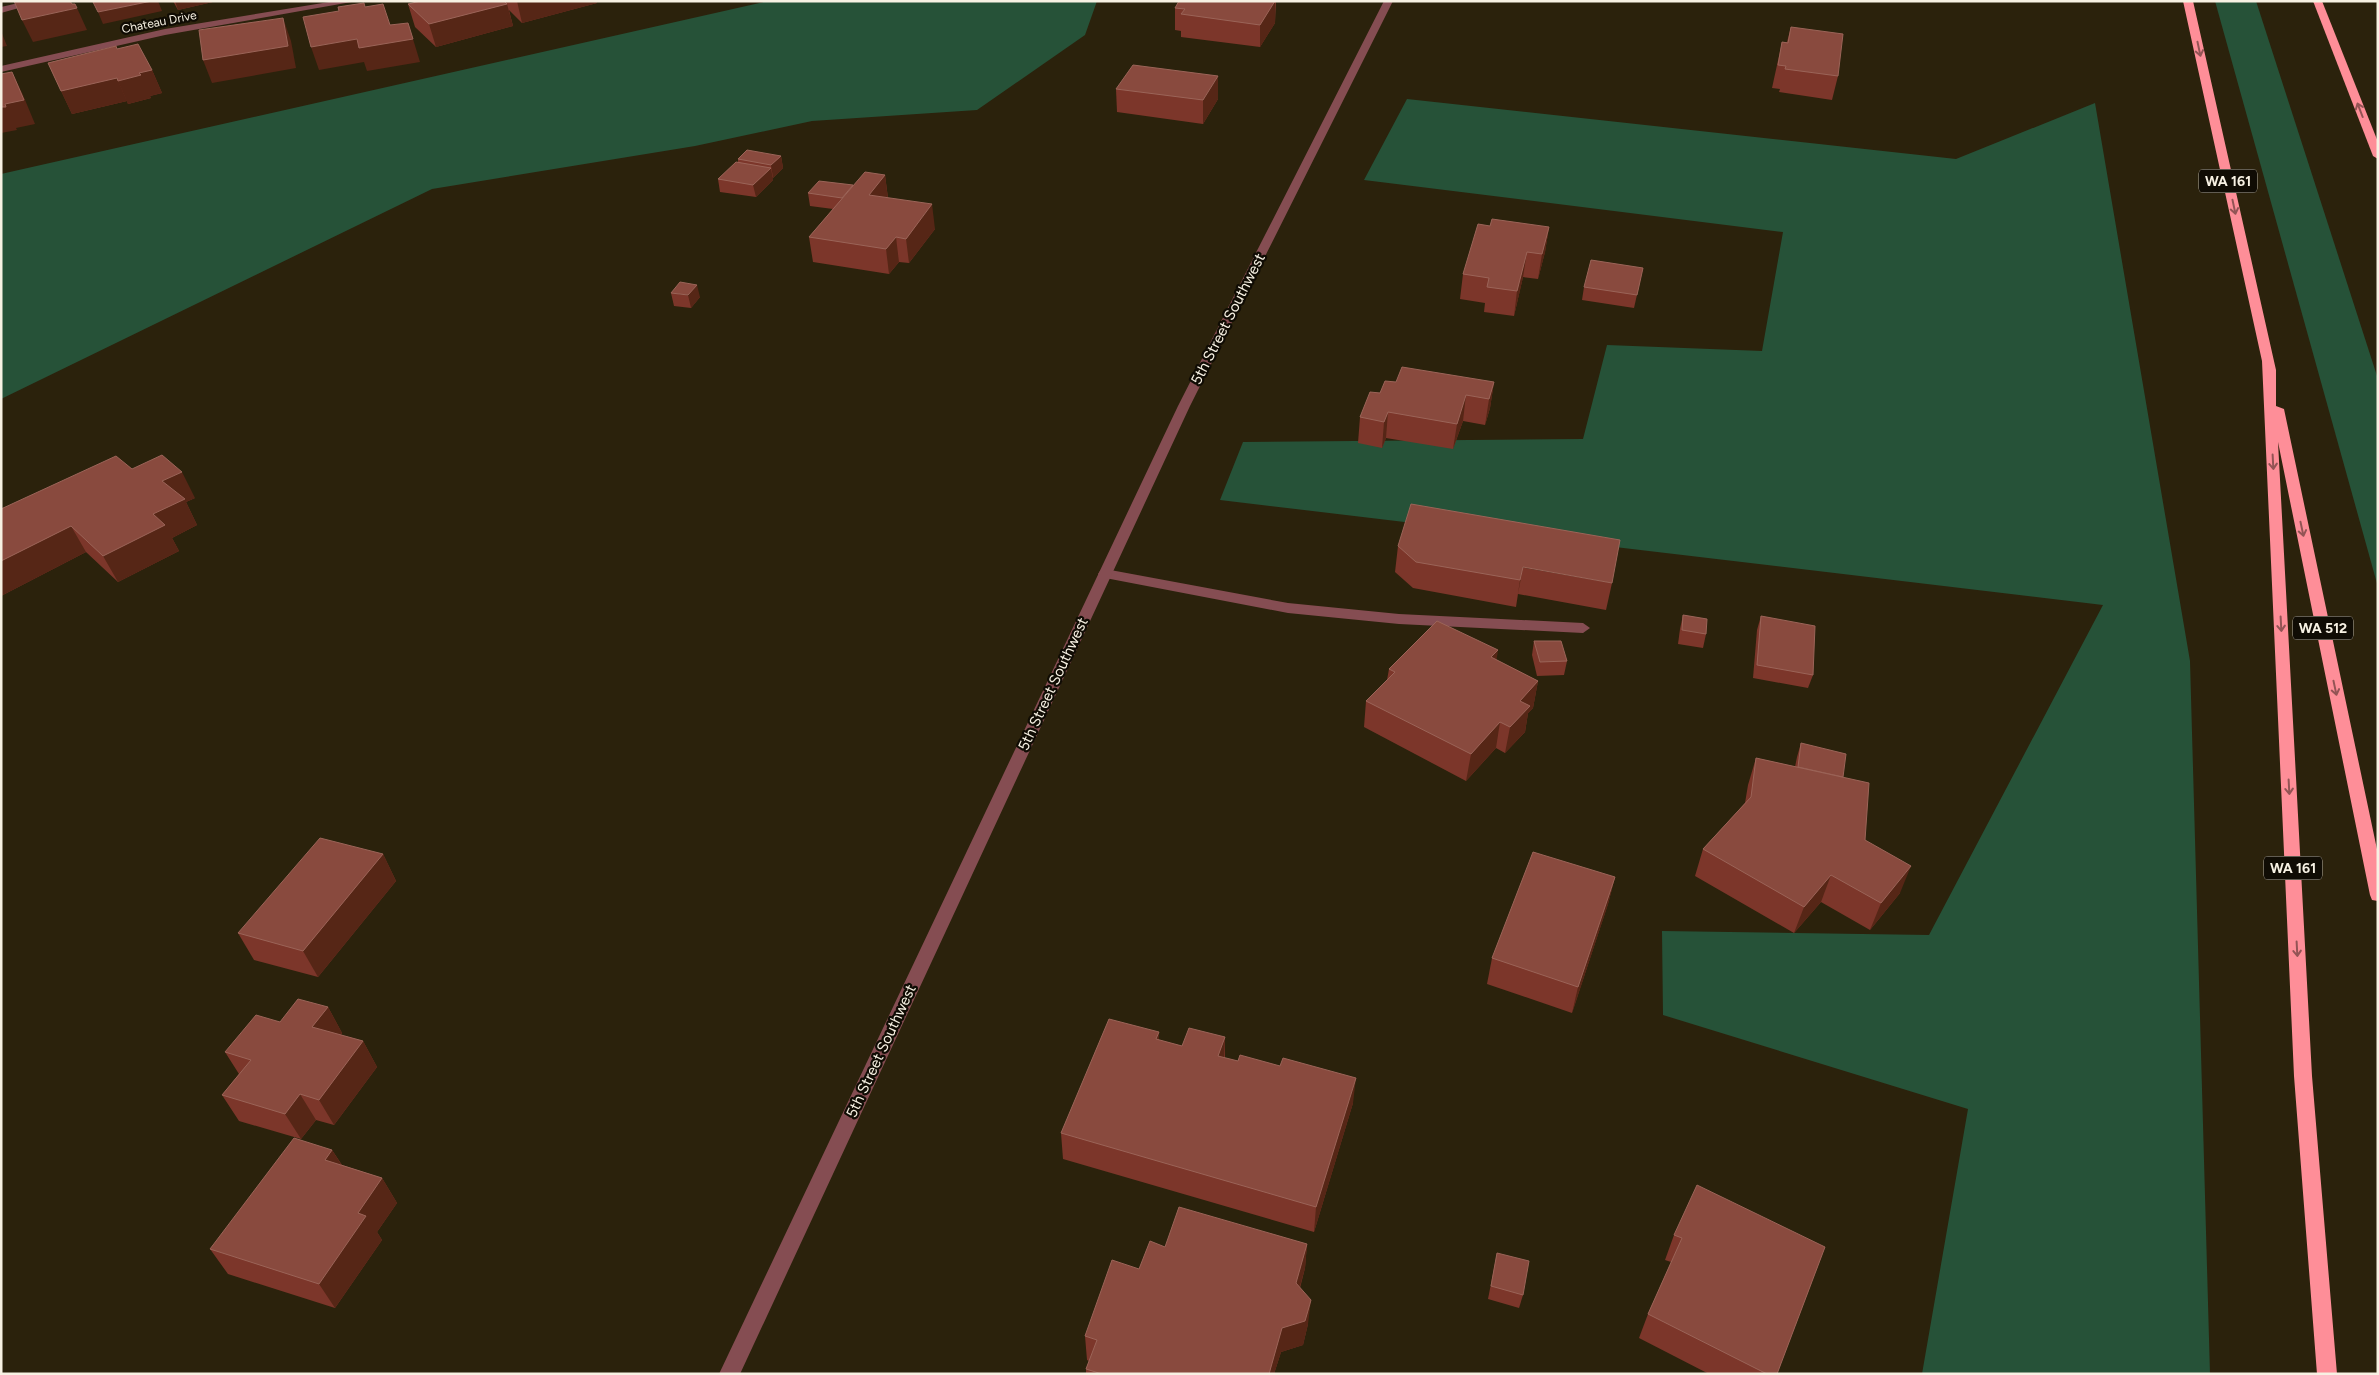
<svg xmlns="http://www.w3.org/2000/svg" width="2379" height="1375" font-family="Figtree,sans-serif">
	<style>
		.green { fill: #265238 }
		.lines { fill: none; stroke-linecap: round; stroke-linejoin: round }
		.lane { fill: #854d52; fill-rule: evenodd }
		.street { fill: #854d52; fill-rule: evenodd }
		.highway { fill: #fe8e98; fill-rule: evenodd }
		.wall { fill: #7c362a }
		.shaded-wall { fill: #562616 }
		.building { fill: #894a3e; stroke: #9b6458 }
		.oneway { stroke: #935455 }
		.labels { text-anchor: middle; stroke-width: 4.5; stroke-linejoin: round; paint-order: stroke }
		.far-street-label { font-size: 12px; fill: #f7f1e3; stroke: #100c04 }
		.shield { fill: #100c04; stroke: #b2aca0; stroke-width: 1 }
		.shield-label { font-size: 14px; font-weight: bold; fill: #f7f1e3 }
		.street-label { font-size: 15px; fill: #f7f1e3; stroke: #100c04 }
	</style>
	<rect width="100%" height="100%" fill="#2b220c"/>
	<g class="green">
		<path d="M768 1H1097L1085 35 977 110 812 121 695 146 432 189 1 399V174Z"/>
		<path d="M2215 1H2256L2378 379V587Z"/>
		<path d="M1407 99 1956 159 2095 103 2190 661 2210 1374H1922L1968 1109 1663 1015 1662 931 1929 935 2103 605 1220 500 1243 442 1583 439 1607 345 1762 351 1783 232 1364 180Z"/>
	</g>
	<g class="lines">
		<g class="lane">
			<path d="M27 1H44L1 13V7Z"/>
			<path d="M1105 569 1288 603 1399 614 1583 623 1590 628 1583 633 1399 624 1288 613 1100 577 1098 574 1100 571Z"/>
		</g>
		<g class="street">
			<path d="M335 1H357L165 35 1 72V66L165 29Z"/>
			<path d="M1384 1H1393L1190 406 740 1374H719L1178 406Z"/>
		</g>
		<g class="highway">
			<path d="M2183 1H2193L2276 370V406L2284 409 2378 854V901L2372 900 2370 895 2278 442 2312 1076 2337 1374H2317L2294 1076 2262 361Z"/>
			<path d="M2313 1H2322L2378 142V159L2373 156Z"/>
		</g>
	</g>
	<g class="wall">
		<path d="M173 1H217L178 10Z"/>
		<path d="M421 1H597V3L522 23 509 10 513 26 436 47 415 27 408 4Z"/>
		<path d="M1179 1H1276L1275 23 1260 47 1181 37V31L1175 30V8Z"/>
		<path d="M1791 27 1838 76 1832 100 1779 92 1780 89 1772 88 1782 42H1787Z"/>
		<path d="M117 49 152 70 162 93 150 96 151 98 128 104 127 101 72 114 48 63Z"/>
		<path d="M1116 89 1218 99 1203 124 1117 112Z"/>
		<path d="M781 156 783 168 773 178 772 177 773 180 756 197 720 192 718 179 738 162V159Z"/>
		<path d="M885 175 888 198 935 229 909 263 899 262 889 274 813 262 809 237 833 209 810 206 808 193 853 185Z"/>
		<path d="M1490 226 1549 227 1545 252 1538 279 1523 277 1514 316 1484 312 1485 303 1460 299 1463 274Z"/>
		<path d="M1643 268 1634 308 1582 300 1584 287Z"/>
		<path d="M671 293 700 297 691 308 674 306Z"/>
		<path d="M1396 382H1494L1490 408 1485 425 1463 421 1453 449 1386 438 1382 448 1358 443 1360 417 1380 393Z"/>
		<path d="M195 498 186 502 197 525 172 538 179 551 118 582 86 552 1 596V509Z"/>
		<path d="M1398 546 1612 583 1606 610 1518 594 1516 607 1413 588 1395 572Z"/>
		<path d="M1683 615 1706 634 1703 648 1678 644 1680 629Z"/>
		<path d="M1761 616 1813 675 1808 688 1753 678 1757 630Z"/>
		<path d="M1534 641 1567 661 1564 675 1537 676 1532 655Z"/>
		<path d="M1496 660 1538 681 1533 708 1528 713 1525 732 1505 753 1496 748 1466 781 1364 727 1366 701 1387 680 1389 669Z"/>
		<path d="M1801 743 1843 777 1865 840 1900 893 1870 930 1821 902 1794 933 1695 876 1703 849 1745 803 1748 785 1756 758 1795 767 1797 757Z"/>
		<path d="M383 854 396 881 318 977 254 960 238 933Z"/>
		<path d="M1615 877 1608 904 1572 1013 1487 984 1492 958Z"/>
		<path d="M328 1007 342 1033 341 1035 363 1041 377 1067 334 1125 316 1120 301 1139 239 1121 222 1095 239 1074 225 1052 280 1022Z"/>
		<path d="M1225 1037V1058L1353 1103 1314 1232 1063 1159 1061 1133 1159 1040 1182 1046Z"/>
		<path d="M332 1150 342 1165 382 1178 397 1203 377 1232 382 1240 335 1308 228 1274 210 1249Z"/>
		<path d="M1674 1235 1825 1247 1777 1374H1709L1639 1338 1648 1314 1671 1262 1665 1260Z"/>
		<path d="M1307 1244 1305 1268 1300 1288 1308 1324 1303 1345 1281 1352 1274 1374H1086V1369L1089 1361 1087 1360 1085 1336 1139 1269 1165 1247Z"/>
		<path d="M1497 1253 1523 1295 1519 1308 1488 1299Z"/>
	</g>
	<g class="shaded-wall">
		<path d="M152 1H158L162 11 103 24 98 12Z"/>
		<path d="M175 1H217L178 10Z"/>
		<path d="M517 1H597V3L522 23Z"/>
		<path d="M1275 1V23L1260 47V25Z"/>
		<path d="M507 4 513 26 436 47 429 24Z"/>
		<path d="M77 8 87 30 33 42 22 20Z"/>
		<path d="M283 18 291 41 296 68 212 83 203 60Z"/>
		<path d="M1 31 7 46 1 47Z"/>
		<path d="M357 39H413L420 62 367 71 364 62 319 70 311 47Z"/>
		<path d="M152 70 162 93 150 96 151 98 128 104 118 81 139 73Z"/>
		<path d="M12 72 23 95 35 124 16 128 17 130 1 133V107L5 104Z"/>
		<path d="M1218 76V99L1203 124V100Z"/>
		<path d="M117 78 127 101 72 114 61 91Z"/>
		<path d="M781 156 783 168 773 178 771 165Z"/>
		<path d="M771 168 773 180 756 197 753 185Z"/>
		<path d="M885 175 888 199 869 195Z"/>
		<path d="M932 204 935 229 909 263 906 239Z"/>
		<path d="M1549 227 1545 252 1538 279 1542 254Z"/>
		<path d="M896 237 899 262 889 274 886 249Z"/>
		<path d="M1527 252 1523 277 1514 316 1517 291Z"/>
		<path d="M697 285 700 297 691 308 688 295Z"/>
		<path d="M1494 382 1490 408 1485 425 1489 399Z"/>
		<path d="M1466 395 1463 421 1453 449 1457 424Z"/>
		<path d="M1388 412 1386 438 1382 448 1384 422Z"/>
		<path d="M182 472 195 498 186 502 197 525 172 538 179 551 118 582 103 556 153 514 162 481Z"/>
		<path d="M71 526 86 552 1 596V561Z"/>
		<path d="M1523 567 1518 594 1516 607 1520 580Z"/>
		<path d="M1498 650 1494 677 1491 657Z"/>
		<path d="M1538 681 1533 708 1528 713 1525 732 1505 753 1510 727 1520 701Z"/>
		<path d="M1500 722 1496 748 1466 781 1471 754Z"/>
		<path d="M383 854 396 881 318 977 303 951Z"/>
		<path d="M1911 866 1900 893 1870 930 1881 903Z"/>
		<path d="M1831 875 1821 902 1794 933 1804 907Z"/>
		<path d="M1615 877 1608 904 1572 1013 1578 987Z"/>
		<path d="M328 1007 342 1033 327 1053 312 1027Z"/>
		<path d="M1159 1032V1058L1156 1039Z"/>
		<path d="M1225 1037 1224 1063 1218 1056Z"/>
		<path d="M363 1041 377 1067 334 1125 319 1100Z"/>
		<path d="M1356 1078 1353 1103 1314 1232 1316 1207Z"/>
		<path d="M300 1094 316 1120 301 1139 285 1114Z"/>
		<path d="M332 1150 348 1175 325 1160Z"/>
		<path d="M382 1178 397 1203 377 1232 382 1240 335 1308 319 1284 358 1213Z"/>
		<path d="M1307 1244 1305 1268 1294 1308 1296 1283Z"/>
		<path d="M1311 1300 1308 1324 1303 1345 1281 1352 1274 1374H1269L1282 1328Z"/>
	</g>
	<g class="building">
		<path d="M14 1H70L72 4H75L77 8 22 20Z"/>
		<path d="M95 1H152L98 12 93 2Z"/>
		<path d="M421 1H504L507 4 429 24 408 4Z"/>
		<path d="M1179 1H1275L1260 25 1181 14 1185 9 1175 8Z"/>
		<path d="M364 3 365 7 383 4 390 25 408 23 413 39 359 48 357 39 311 47 303 17 339 11 338 7Z"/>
		<path d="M283 18 288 46 203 60 199 30Z"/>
		<path d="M1791 27 1843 34 1838 76 1785 69 1786 66 1778 65 1782 42 1788 43Z"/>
		<path d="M138 44 152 70 139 73 141 75 118 81 117 78 61 91 48 63 116 46 117 49Z"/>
		<path d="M1133 65 1218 76 1203 100 1116 89Z"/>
		<path d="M12 72 24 100 5 104 6 107H1V74Z"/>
		<path d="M747 150 781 156 771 165 738 159Z"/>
		<path d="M736 162 771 168 753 185 718 179Z"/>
		<path d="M865 172 885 175 869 195 932 204 906 239 896 237 886 249 809 237Z"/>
		<path d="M819 181 853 185 842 198 808 193Z"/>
		<path d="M1492 219 1549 227 1542 254 1527 252 1517 291 1487 287 1489 278 1463 274 1478 224 1490 226Z"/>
		<path d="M1591 260 1643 268 1637 295 1584 287Z"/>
		<path d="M680 282 697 285 688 295 671 293Z"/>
		<path d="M1402 367 1494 382 1489 399 1466 395 1457 424 1388 412 1384 422 1360 417 1370 392 1380 393 1385 381 1396 382Z"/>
		<path d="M162 455 182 472 162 481 185 499 153 514 165 525 103 556 71 526 1 561V509L116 456 132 469Z"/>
		<path d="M1411 504 1620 540 1612 583 1523 567 1520 580 1416 562 1398 546Z"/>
		<path d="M1683 615 1707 619 1706 634 1682 630Z"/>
		<path d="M1761 616 1815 626 1813 675 1757 665Z"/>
		<path d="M1437 621 1498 650 1491 657 1538 681 1520 701 1530 706 1510 727 1500 722 1471 754 1366 701 1395 672 1389 669Z"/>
		<path d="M1534 641H1561L1567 661 1540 662Z"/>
		<path d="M1801 743 1846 754 1843 777 1798 767Z"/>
		<path d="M1756 758 1869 783 1865 840 1911 866 1881 903 1831 875 1804 907 1703 849 1751 797Z"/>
		<path d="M320 838 383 854 303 951 238 933Z"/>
		<path d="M1533 852 1615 877 1578 987 1492 958Z"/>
		<path d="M298 999 328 1007 312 1027 363 1041 319 1100 300 1094 285 1114 222 1095 251 1060 225 1052 256 1015 280 1022Z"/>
		<path d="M1109 1019 1159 1032 1156 1039 1182 1046 1189 1028 1225 1037 1218 1056 1238 1061 1240 1055 1280 1066 1283 1058 1356 1078 1316 1207 1061 1133Z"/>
		<path d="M294 1138 332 1150 325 1160 382 1178 358 1213 366 1216 319 1284 210 1249Z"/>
		<path d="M1697 1185 1825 1247 1777 1374H1767L1648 1314 1682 1238 1674 1235Z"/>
		<path d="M1179 1207 1307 1244 1296 1283 1311 1300 1305 1321 1282 1328 1269 1374H1102L1086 1369 1097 1340 1085 1336 1112 1260 1139 1269 1150 1241 1165 1247Z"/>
		<path d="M1497 1253 1529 1261 1523 1295 1491 1286Z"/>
	</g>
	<defs><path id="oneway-shaft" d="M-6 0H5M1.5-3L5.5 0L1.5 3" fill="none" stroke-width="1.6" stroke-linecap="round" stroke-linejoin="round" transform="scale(1.25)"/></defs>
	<g class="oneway">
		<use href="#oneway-shaft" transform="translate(2199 49) rotate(78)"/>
		<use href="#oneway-shaft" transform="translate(2360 110) rotate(-111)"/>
		<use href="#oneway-shaft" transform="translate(2234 207) rotate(78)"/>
		<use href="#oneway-shaft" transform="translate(2273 462) rotate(87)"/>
		<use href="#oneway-shaft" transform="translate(2302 529) rotate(78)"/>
		<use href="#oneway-shaft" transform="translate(2281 624) rotate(87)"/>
		<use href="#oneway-shaft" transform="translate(2335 688) rotate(78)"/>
		<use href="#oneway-shaft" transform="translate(2289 787) rotate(87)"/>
		<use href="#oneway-shaft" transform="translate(2297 949) rotate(87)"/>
	</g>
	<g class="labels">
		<g class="far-street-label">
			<text transform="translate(159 22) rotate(-11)" y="4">Chateau Drive</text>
		</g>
		<g class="shield">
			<rect x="2199" y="169.5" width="58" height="23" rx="4"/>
			<rect x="2293" y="616.5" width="60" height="23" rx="4"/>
			<rect x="2264" y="856.5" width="58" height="23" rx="4"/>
		</g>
		<g class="shield-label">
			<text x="2228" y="186">WA 161</text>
			<text x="2323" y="633">WA 512</text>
			<text x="2293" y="873">WA 161</text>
		</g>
		<g class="street-label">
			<text transform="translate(1228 319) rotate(-63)" y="5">5th Street Southwest</text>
			<text transform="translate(1053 684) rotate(-65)" y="5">5th Street Southwest</text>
			<text transform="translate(881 1051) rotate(-65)" y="5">5th Street Southwest</text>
		</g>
	</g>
	<rect width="2379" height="1375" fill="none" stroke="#f7f1e3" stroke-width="5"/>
</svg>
